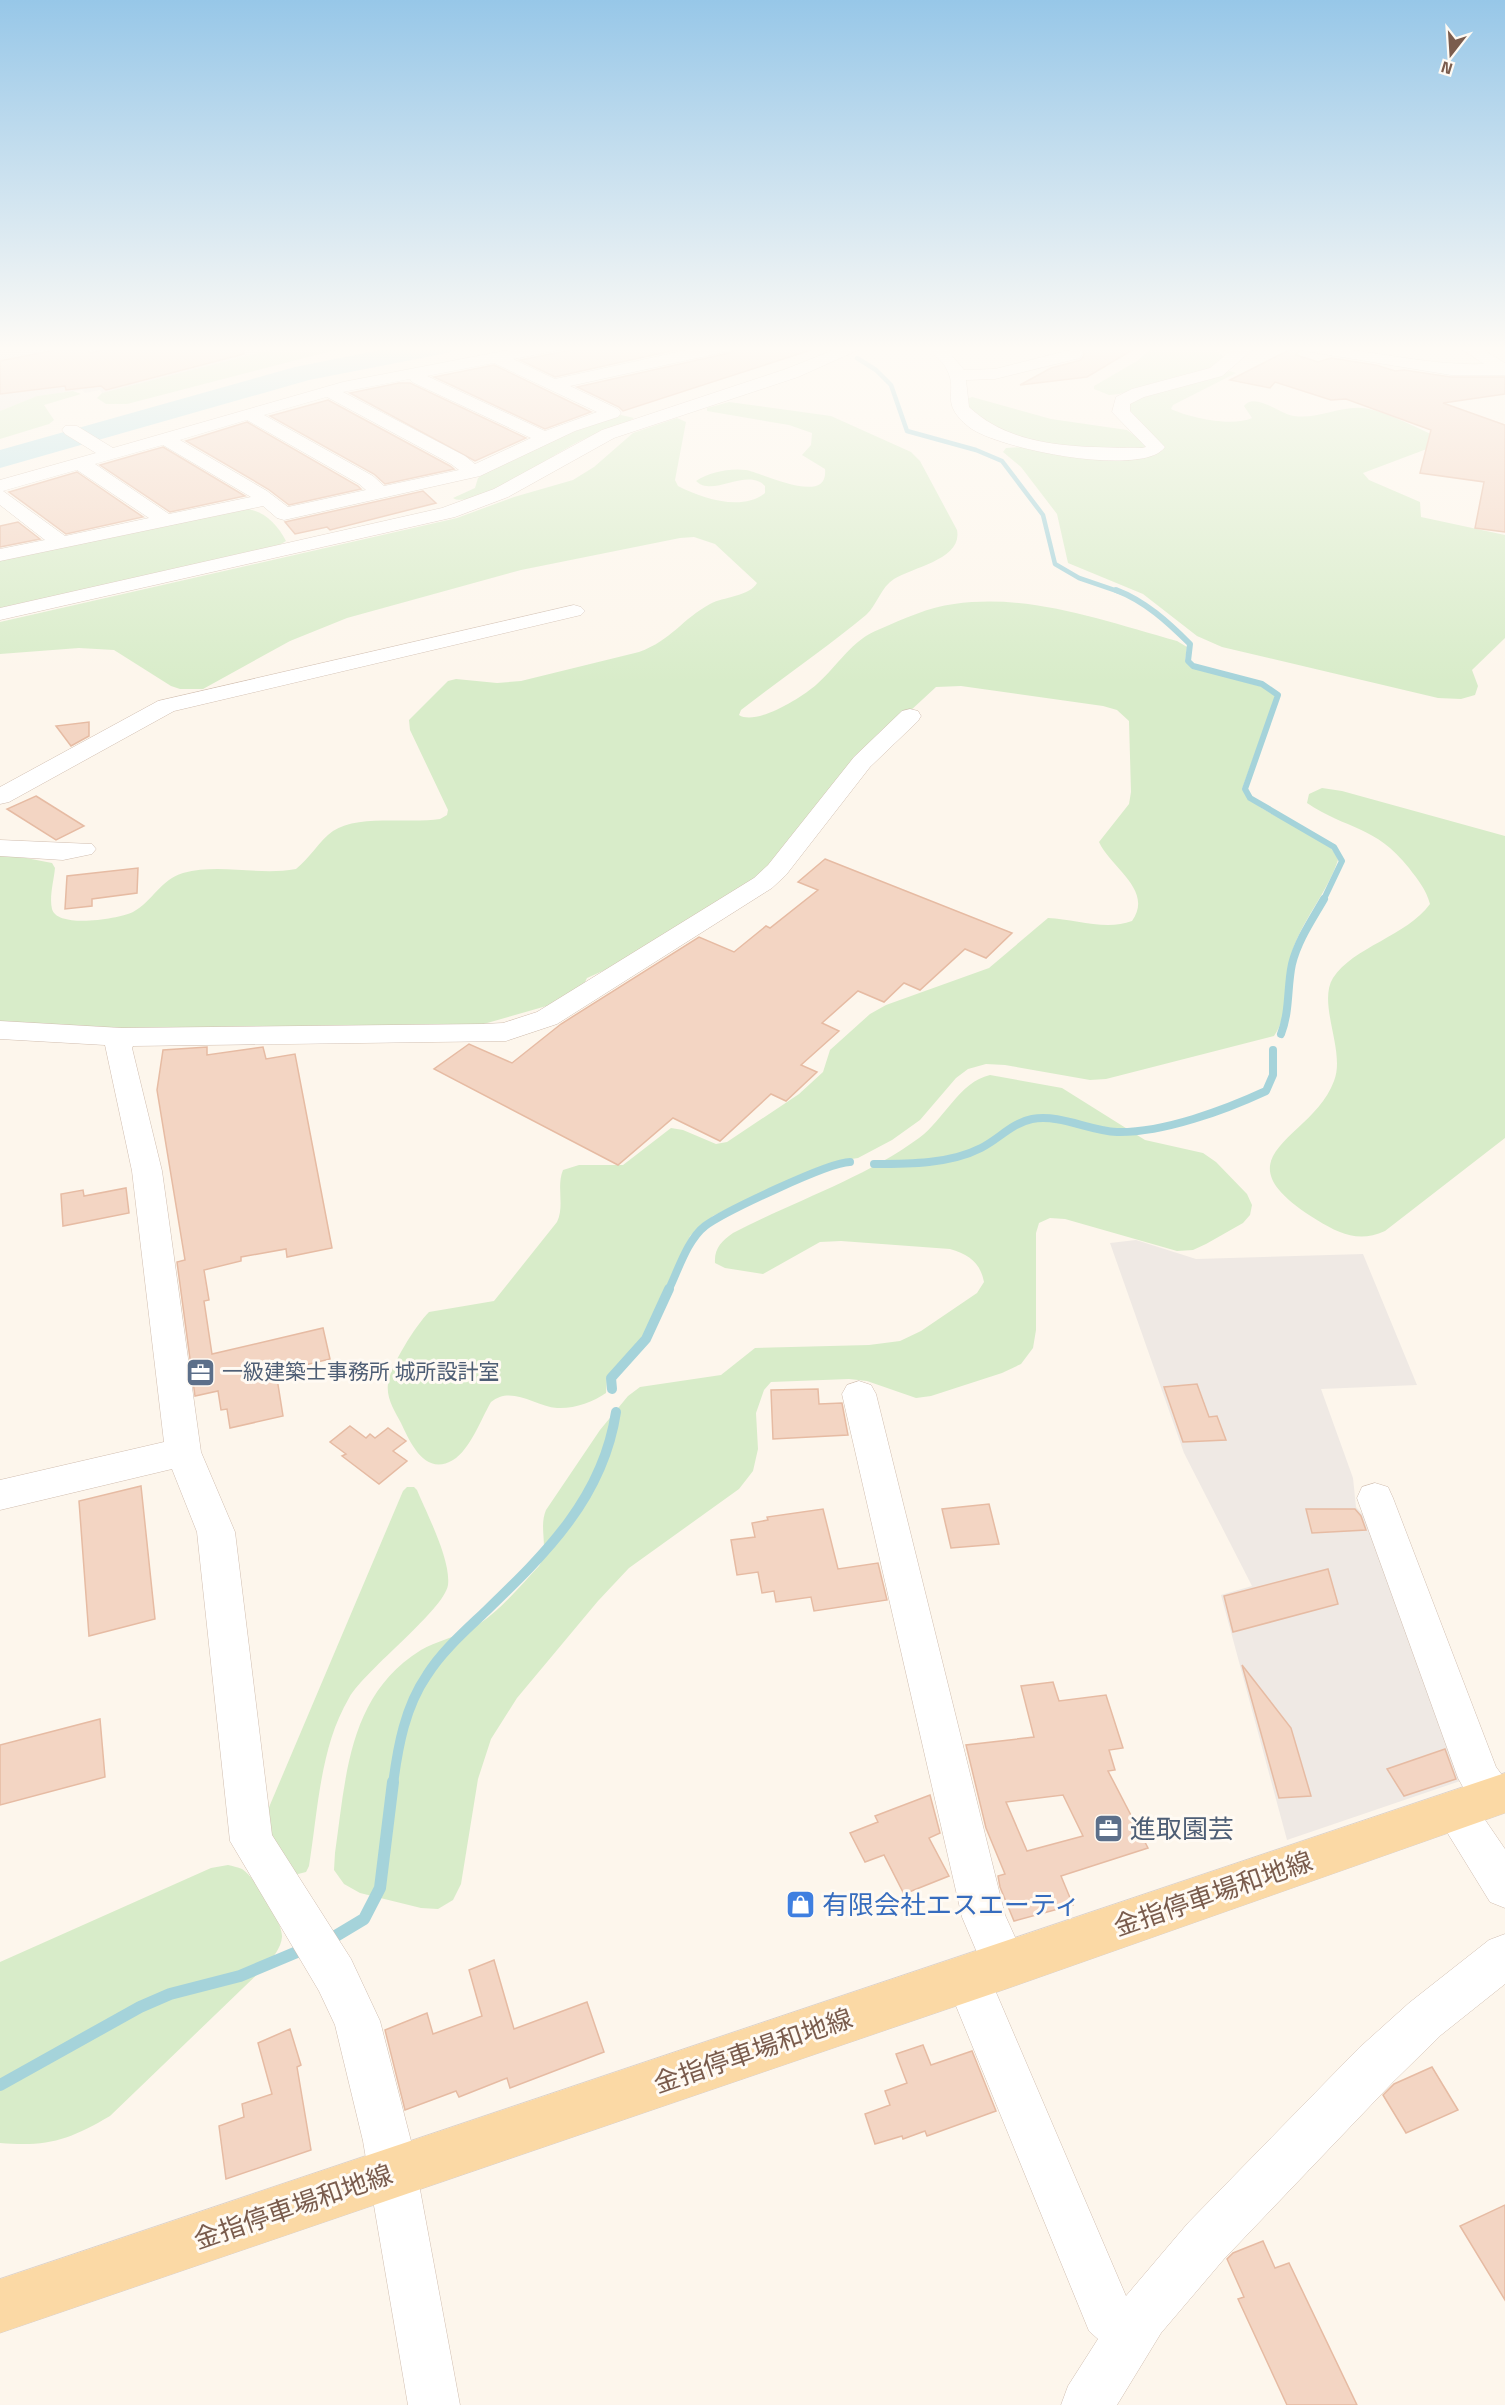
<svg xmlns="http://www.w3.org/2000/svg" width="1505" height="2405" font-family="'Titillium Web','Noto Sans JP',sans-serif">
	<style>
		.industrial { fill: #efe9e4 }
		.green { fill: #d8ecc9 }
		.lines { fill: none; stroke-linecap: round; stroke-linejoin: round }
		.stream-far4 { stroke: #a5d3da; stroke-width: 4.5 }
		.stream-far3 { stroke: #a5d3da; stroke-width: 6 }
		.stream-far2 { stroke: #a5d3da; stroke-width: 8 }
		.stream-far1 { stroke: #a5d3da; stroke-width: 10 }
		.stream { stroke: #a5d3da; stroke-width: 12 }
		.river { fill: #bfe3e8; fill-rule: evenodd }
		.building { fill: #f3d5c3; stroke: #e6bba3; stroke-width: 1.5; fill-rule: evenodd }
		.minor-casing { stroke: #d1beb0; stroke-width: 1 }
		.major-casing { stroke: #dad1cd; stroke-width: 1 }
		.minor { fill: #fff; fill-rule: evenodd }
		.major { fill: #fbd9a5; fill-rule: evenodd }
		.labels { text-anchor: middle; stroke-width: 6; stroke-linejoin: round; paint-order: stroke }
		.service-label { font-size: 21px; fill: #4e5e75; stroke: #fffaf3; text-anchor: start }
		.near-service-label { font-size: 26px; fill: #4e5e75; stroke: #fffaf3; text-anchor: start }
		.near-street-label { font-size: 26px; fill: #7a5c4d; stroke: #fffaf3 }
		.near-shop-label { font-size: 26px; fill: #366cbe; stroke: #fffaf3; text-anchor: start }
	</style>
	<rect width="100%" height="100%" fill="#fdf6ec"/>
	<g class="industrial">
		<path d="M0 346H285L102 393 100 390 85 393 82 390 37 396 0 411Z"/>
		<path d="M1136 1240 1196 1259 1363 1254 1417 1385 1321 1389 1353 1478 1356 1507 1373 1526 1466 1779 1287 1840 1221 1595 1252 1586 1184 1453 1110 1243Z"/>
	</g>
	<g class="green">
		<path d="M285 346H351L127 404H106L97 398 102 393Z"/>
		<path d="M1155 346H1220L1216 351 1225 358 1204 373 1119 394 1109 395 1094 389V386L1137 361Z"/>
		<path d="M1230 371 1236 373 1173 405 1171 409C1190 418 1233 427 1252 418L1244 406C1255 392 1280 414 1294 416 1319 420 1344 403 1369 409 1392 414 1416 428 1438 437L1440 444 1363 473 1369 480 1420 502 1421 517 1505 535V638L1472 670 1478 686 1475 695 1461 699 1438 698 1222 647 1197 636 1143 594 1068 563 1057 514 1021 467 1003 452 1006 448 1023 447 1153 456 1163 450V447L1126 408 1132 399Z"/>
		<path d="M73 391 81 394 44 405 54 420 49 424 0 439V411L37 396Z"/>
		<path d="M972 397 1051 419 1127 430 1147 445V449L1057 446 999 432 968 409 967 399Z"/>
		<path d="M729 402 831 416 911 452 920 461 957 530C963 559 913 567 894 579 881 587 877 605 866 615 826 648 782 678 741 710L739 715C756 726 801 698 816 685 838 666 851 640 880 629 903 619 929 607 954 604 1030 593 1104 621 1177 641L1187 647 1185 661 1191 667 1270 689 1275 695 1274 701 1242 789C1260 821 1328 827 1338 860 1327 894 1300 922 1291 956 1283 981 1290 1014 1274 1036L1106 1079 1090 1080 1005 1065 986 1064 968 1069 956 1078 920 1120 892 1140 858 1158 839 1161 770 1188 713 1216 690 1236 642 1338 607 1378 606 1393C593 1402 574 1409 557 1408 535 1406 511 1385 491 1402 481 1419 470 1450 453 1460 425 1477 410 1442 401 1423 395 1412 386 1398 388 1384 390 1366 416 1325 429 1312L494 1301 557 1222C565 1205 556 1187 563 1170L579 1165H623L671 1128 683 1130 716 1144 727 1142 799 1094 823 1072 830 1050 870 1014 886 1005 989 968 1048 918C1075 919 1106 931 1132 921 1154 890 1111 868 1099 842L1129 804 1131 792 1129 721 1117 710 1103 706 961 686 936 687 856 761 770 868 625 961 587 978 583 986 557 1003 473 1027 125 1032 0 1022V853L52 863 55 868C54 880 49 897 52 909 57 929 119 919 133 912 153 901 160 880 183 873 221 863 258 876 296 869 310 858 319 841 333 831 358 814 411 824 440 819L447 815 448 810 410 730 409 720 448 681 456 679 497 683 521 681 639 652C672 640 682 619 710 604 723 597 750 596 757 583L715 544 694 537 680 538 521 570 347 618 290 641 203 689H180L171 686 114 650 79 648 0 654V622L457 518 514 497 573 480 594 467 633 433 677 418 686 422 675 480 678 486C701 498 742 512 765 493V486C747 467 713 498 696 481 710 472 729 468 746 470 763 473 829 507 825 469L802 455 811 445 812 433 789 425 707 411V408Z"/>
		<path d="M621 415 634 418C618 429 595 433 578 442 557 452 471 511 453 498L475 488 478 478 482 475 570 433Z"/>
		<path d="M239 509C260 507 276 522 286 541L276 547 0 608V559Z"/>
		<path d="M1322 788 1342 791 1505 836V1138L1385 1231C1359 1243 1340 1234 1317 1220 1212 1155 1312 1141 1334 1081 1346 1051 1317 1004 1333 978 1353 947 1407 936 1430 904 1426 889 1418 880 1409 868 1375 825 1347 830 1307 803L1309 794Z"/>
		<path d="M990 1075 1062 1088 1145 1140 1203 1153 1216 1162 1247 1194 1252 1205 1250 1215 1243 1223 1206 1244 1193 1250 1177 1251 1065 1219 1050 1218 1039 1223 1036 1233V1330L1033 1348 1021 1364 1002 1373 931 1396 916 1398 867 1381 849 1379 771 1382 764 1390 756 1413 758 1449 753 1471 739 1489 629 1568 598 1601 517 1698 491 1739 478 1779 461 1884 453 1900 438 1909 421 1908 360 1893 344 1884 334 1870 335 1853C346 1777 348 1695 421 1650 437 1641 456 1637 472 1628 497 1615 520 1586 539 1566 550 1548 538 1529 546 1510L600 1430 628 1396 640 1387 721 1375 755 1348 869 1345 900 1341 921 1331 977 1293 984 1282C980 1262 969 1255 950 1249L841 1241 820 1242 763 1274 725 1268 715 1263C714 1248 722 1241 733 1233 794 1201 863 1179 919 1138 944 1120 959 1082 990 1075Z"/>
		<path d="M407 1487H414L417 1490C427 1514 451 1560 448 1585 444 1610 367 1668 349 1698 320 1747 318 1810 309 1866L306 1872 294 1875 289 1871 264 1819 403 1491Z"/>
		<path d="M228 1865C232 1866 238 1867 242 1869 254 1876 283 1922 282 1937 281 1948 273 1957 267 1965L110 2116C69 2140 48 2147 0 2143V1962L211 1868Z"/>
	</g>
	<g class="lines">
		<path class="stream-far4" d="M857 358 876 370 891 385 907 431 976 450 1002 461 1043 515 1055 564 1079 578 1120 592"/>
		<path class="stream-far3" d="M1116 590C1145 601 1168 622 1190 644L1188 661 1193 666 1262 684 1278 695 1245 789 1250 798 1334 847 1342 861 1323 901"/>
		<g class="stream-far2">
			<path d="M1281 1034C1290 1011 1287 987 1292 964 1298 940 1312 920 1324 899"/>
			<path d="M874 1164C909 1164 950 1164 981 1148 999 1139 1012 1123 1032 1119 1061 1114 1089 1131 1117 1132 1163 1133 1225 1110 1266 1091L1273 1075V1050"/>
			<path d="M668 1291C678 1271 687 1240 705 1226 724 1212 829 1162 850 1162"/>
		</g>
		<g class="stream-far1">
			<path d="M612 1389 611 1378 646 1339 669 1289"/>
			<path d="M393 1784C398 1746 405 1707 427 1675 442 1651 465 1631 486 1611 546 1553 603 1498 616 1412"/>
		</g>
		<g class="stream">
			<path d="M334 1937 364 1919 380 1888 393 1782"/>
			<path d="M0 2085 140 2007 170 1994 240 1976 297 1952"/>
		</g>
		<path class="river" d="M400 346H455L451 352 442 354 309 380 0 468V450L295 367Z"/>
	</g>
	<g class="building">
		<path d="M75 346H82L91 353 117 346H243L244 354 106 390 101 386 66 390 65 386 0 394V361Z"/>
		<path d="M592 346H693L555 377 520 360Z"/>
		<path d="M739 346H811V350L623 411 619 407 577 387 729 353Z"/>
		<path d="M1089 346H1139L1087 377 1020 385 1051 368 1081 360 1084 355 1083 350Z"/>
		<path d="M1295 347 1300 350 1296 355 1318 362 1331 358 1376 365 1395 371 1404 370 1451 377H1505V394L1443 403 1505 425V532L1475 528 1484 482 1420 473 1431 430 1346 399 1331 400 1275 382 1270 388 1230 380Z"/>
		<path d="M494 365 591 412 545 429 434 377Z"/>
		<path d="M399 383H410L526 438 475 461 350 393Z"/>
		<path d="M328 400 450 466 454 469 385 484 374 474 270 416Z"/>
		<path d="M247 422 358 486 361 489 289 505 268 489 186 441Z"/>
		<path d="M163 447 245 496 170 512 100 465Z"/>
		<path d="M77 472 143 517 66 534 9 492Z"/>
		<path d="M423 491 436 503 330 530 327 527 295 534 285 522Z"/>
		<path d="M18 522 40 539 0 547V526Z"/>
		<path d="M89 722V736L71 746 56 726Z"/>
		<path d="M36 796 84 826 56 840 7 809Z"/>
		<path d="M825 859 1012 933 986 958 965 949 920 990 904 983 884 1002 858 991 822 1023 839 1031 801 1065 817 1072 786 1101 771 1094 720 1141 673 1118 618 1165 434 1069 469 1044 512 1063 561 1024 699 937 734 952 766 926 770 928 818 890 798 882Z"/>
		<path d="M138 868 137 893 92 899V906L65 909 67 876Z"/>
		<path d="M207 1047V1055L263 1047 266 1059 295 1054 332 1248 287 1257 286 1249 241 1257V1261L204 1270 209 1300 204 1301 212 1354 323 1328 330 1359 276 1372 283 1416 230 1428 227 1409 221 1410 218 1391 195 1396 177 1262 185 1260 157 1090 163 1050Z"/>
		<path d="M126 1188 129 1213 63 1226 61 1194 83 1190 84 1196Z"/>
		<path d="M1197 1384 1209 1417 1217 1416 1226 1440 1183 1442 1164 1387Z"/>
		<path d="M818 1389 819 1404 842 1403 848 1435 773 1439 771 1390Z"/>
		<path d="M350 1426 366 1438 370 1434 375 1438 388 1428 406 1441 393 1451 407 1461 379 1484 342 1456 346 1454 330 1442Z"/>
		<path d="M141 1486 155 1619 89 1636 79 1501Z"/>
		<path d="M989 1504 999 1544 951 1548 942 1509Z"/>
		<path d="M823 1509 838 1569 878 1563 887 1600 814 1611 811 1597 776 1602 774 1591 762 1593 758 1572 737 1575 731 1540 755 1537 752 1523 768 1520 767 1517Z"/>
		<path d="M1306 1509H1355L1361 1516 1366 1530 1312 1533Z"/>
		<path d="M1328 1569 1338 1604 1233 1632 1224 1596Z"/>
		<path d="M1242 1665 1291 1728 1311 1796 1279 1798Z"/>
		<path d="M1053 1682 1059 1701 1106 1695 1123 1748 1109 1750 1115 1770 1108 1771 1148 1848 1061 1876 1073 1905 1014 1921 1000 1887 998 1876 1005 1874 986 1828 966 1745 1034 1737 1021 1686ZM1063 1795 1083 1836 1027 1851 1006 1802Z"/>
		<path d="M100 1719 105 1777 0 1805V1745Z"/>
		<path d="M1445 1749 1456 1779 1404 1796 1387 1769Z"/>
		<path d="M930 1795 940 1833 929 1838 949 1876 904 1894 884 1855 865 1862 850 1833 878 1822 875 1816Z"/>
		<path d="M494 1960 514 2029 587 2002 604 2052 510 2088 507 2078 459 2097 456 2091 405 2110 385 2030 427 2013 433 2034 482 2016 469 1970Z"/>
		<path d="M290 2029 301 2065 297 2067 311 2150 226 2179 219 2126 244 2117 242 2104 272 2094 258 2043Z"/>
		<path d="M923 2045 931 2065 972 2051 996 2111 927 2136 925 2131 903 2139 902 2136 875 2144 865 2114 890 2105 885 2091 907 2083 896 2054Z"/>
		<path d="M1432 2067 1458 2110 1406 2133 1383 2095 1394 2084Z"/>
		<path d="M1505 2205V2300L1460 2226Z"/>
		<path d="M1263 2241 1275 2268 1289 2263 1357 2405H1287L1238 2299 1244 2297 1227 2259 1233 2253Z"/>
	</g>
	<g class="lines">
		<defs>
			<g id="minor">
				<path d="M530 346H566L564 349 513 359 555 379 705 346H737L729 351 570 386 618 409 621 413 618 417 575 431 480 476 284 520 277 518 263 506 0 561V549L45 540 0 505V480L96 453 65 434 62 430 65 426H77L113 448 343 382ZM494 363 597 412 545 431 427 376ZM410 379 412 382 531 438 475 464 465 456 343 392ZM327 397 451 464 459 470 384 486 373 476 264 415ZM247 420 359 484 366 490 288 507 267 491 180 440ZM163 445 251 497 169 514 95 464ZM77 470 149 518 65 536 3 491Z"/>
				<path d="M844 346H867L798 377 614 438 508 497 455 517 0 620V608L442 508 494 489 602 430 786 369Z"/>
				<path d="M926 346H944L964 370 995 369 1074 349 1080 350 1082 354 1080 358 995 379 966 380 969 407C1015 450 1083 447 1142 448L1146 447 1112 412 1116 397 1132 389 1210 368 1236 346H1257L1222 376 1144 397 1130 404V411L1165 447C1144 478 997 449 969 427 938 402 959 393 947 370 943 360 932 355 926 346Z"/>
				<path d="M1297 346C1360 346 1421 366 1484 364L1457 346H1477L1505 363V375H1451L1305 351Z"/>
				<path d="M574 605 581 607 585 611 581 615 174 711 9 802 0 804V787L158 701Z"/>
				<path d="M910 709 918 711 921 716 918 721 870 767 786 875 772 888 557 1024 506 1041 133 1046 132 1048 162 1171 201 1452 235 1532 272 1835 351 1959 380 2021 411 2141 460 2405H408L363 2141 335 2025 319 1991 230 1841 197 1532 172 1469 0 1510V1480L164 1442 132 1171 105 1045 0 1039V1021L122 1028 483 1024 503 1023 537 1012 754 878 768 865 854 757 902 711Z"/>
				<path d="M0 840 92 844 96 849 92 854 63 860 0 856Z"/>
				<path d="M859 1381 871 1385 876 1394 1005 1915 1028 1966 1022 1982 1006 1988 992 1983 1126 2296 1188 2223 1359 2048 1409 2003 1489 1940 1505 1934V1984L1441 2035 1393 2082 1224 2259 1161 2333 1117 2405H1061L1068 2386 1098 2339 1089 2331 945 1979 952 1963 968 1956 981 1962 962 1917 842 1394 847 1385Z"/>
				<path d="M1375 1483 1388 1487 1393 1498 1496 1767 1505 1779V1812L1493 1816 1479 1811 1505 1849V1908L1490 1902 1434 1811 1440 1797 1455 1791 1468 1796 1458 1778 1357 1498 1362 1487Z"/>
			</g>
			<path id="major" d="M1505 1773V1813L1006 1989 0 2333V2279Z"/>
		</defs>
		<use href="#minor" class="minor-casing"/>
		<use href="#major" class="major-casing"/>
		<use href="#minor" class="minor"/>
		<use href="#major" class="major"/>
	</g>
	<linearGradient id="sky" x2="0" y2="1"><stop stop-color="#97c7e8"/><stop offset="0.51" stop-color="#fefbf6"/><stop offset="1" stop-color="#fefbf6" stop-opacity="0"/></linearGradient>
	<rect width="1505" height="683" fill="url(#sky)"/>
	<defs>
		<symbol id="office-square" viewBox="-11 -11 22 22"><rect x="-9" y="-9" width="18" height="18" rx="4" fill="#5c6f8a" stroke="#fffaf3"/><path d="M-6-3h4V-5.5h4V-3h4V5H-6ZM-1-4.5V-3h2v-1.5ZM-6 0V1H6V0Z" fill="#fff"/></symbol>
		<symbol id="shop-square" viewBox="-11 -11 22 22"><rect x="-9" y="-9" width="18" height="18" rx="4" fill="#3f7fe0" stroke="#fffaf3"/><path d="M-5-2.5h2.3a2.7 3.5 0 0 1 5.4 0H5L5.5 6h-11ZM-1.5-2.5h3a1.5 2.3 0 0 0-3 0Z" fill="#fff"/></symbol>
	</defs>
	<g fill-rule="evenodd">
		<use href="#office-square" x="184" y="1356" width="33" height="33"/>
		<use href="#office-square" x="1092" y="1812" width="33" height="33"/>
		<use href="#shop-square" x="784" y="1888" width="33" height="33"/>
	</g>
	<g class="labels">
		<g class="service-label">
			<text x="222" y="1379">一級建築士事務所 城所設計室</text>
		</g>
		<g class="near-service-label">
			<text x="1130" y="1838">進取園芸</text>
		</g>
		<g class="near-street-label">
			<text transform="translate(1213 1894) rotate(-19)" y="9">金指停車場和地線</text>
			<text transform="translate(753 2051) rotate(-19)" y="9">金指停車場和地線</text>
			<text transform="translate(293 2207) rotate(-19)" y="9">金指停車場和地線</text>
		</g>
		<g class="near-shop-label">
			<text x="822" y="1914">有限会社エスエーティ</text>
		</g>
	</g>
	<g transform="translate(1451 54) rotate(197)" stroke="#fffaf3" stroke-width="4.5" paint-order="stroke">
	<path d="M0-4.5L10 22L0 15L-10 22Z" fill="#7a5c4d"/>
	<text y="-9" font-size="16" font-weight="bold" text-anchor="middle" fill="#7a5c4d">N</text>
	</g>
</svg>
